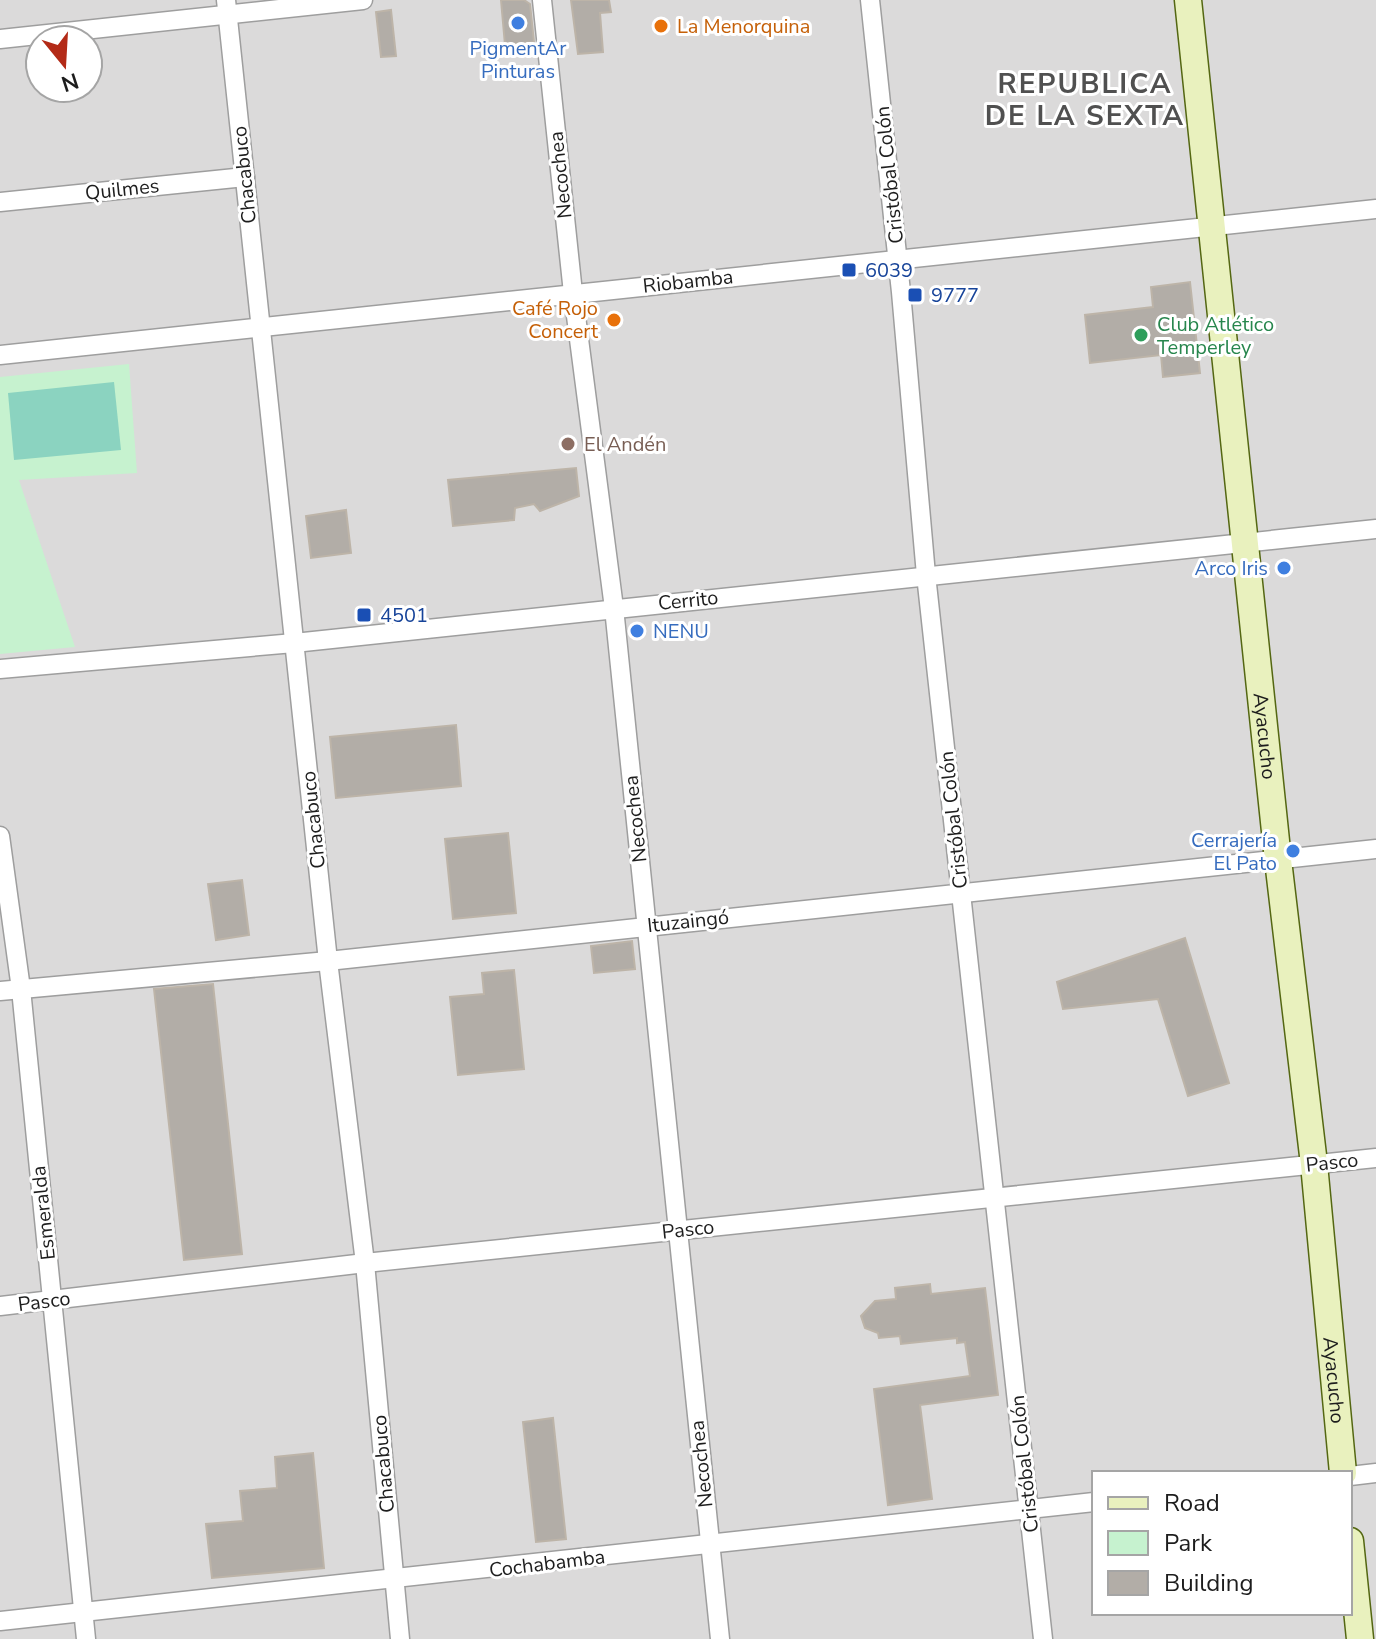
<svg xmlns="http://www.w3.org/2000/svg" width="1376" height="1639" font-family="'Nunito Sans',sans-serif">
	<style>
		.residential { fill: #dbdada; fill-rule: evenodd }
		.park { fill: #c6f2cf }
		.pitch { fill: #8bd3c0 }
		.building { fill: #b2ada7; stroke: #bdb4a8; stroke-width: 2 }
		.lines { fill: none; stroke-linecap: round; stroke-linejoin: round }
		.minor-casing { stroke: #9e9e9e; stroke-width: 21 }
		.secondary-casing { stroke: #546712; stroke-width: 29 }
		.minor { stroke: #fff; stroke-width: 18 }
		.secondary { stroke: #e9f1be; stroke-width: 26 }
		.shop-dot { fill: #3f7fe0; stroke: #fff; stroke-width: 3 }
		.food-dot { fill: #e8710a; stroke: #fff; stroke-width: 3 }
		.transit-dot { fill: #1a4fb4; stroke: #fff; stroke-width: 3 }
		.leisure-dot { fill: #2e9e5b; stroke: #fff; stroke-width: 3 }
		.education-dot { fill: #8d6e63; stroke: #fff; stroke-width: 3 }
		.labels { text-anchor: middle; stroke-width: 6; stroke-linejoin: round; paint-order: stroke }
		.food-label { font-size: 20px; fill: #c56008; stroke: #fff; text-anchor: start }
		.shop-label { font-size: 20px; fill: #366cbe; stroke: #fff; text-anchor: end }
		.street-label { font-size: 20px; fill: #1d1d1d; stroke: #fff }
		.transit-label { font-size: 20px; fill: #164399; stroke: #fff; text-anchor: start }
		.leisure-label { font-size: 20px; fill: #27864d; stroke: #fff; text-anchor: start }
		.education-label { font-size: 20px; fill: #785e54; stroke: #fff; text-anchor: start }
		.district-label { font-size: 28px; font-weight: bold; letter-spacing: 2px; fill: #505050; stroke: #fff }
	</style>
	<rect width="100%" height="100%" fill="#edebe4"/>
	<path class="residential" d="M0 0H1376V1639H0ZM40 40H88V88H40ZM1094 1473H1350V1613H1094Z"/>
	<path class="park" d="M129 364 137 473 19 480 75 647 0 654V377Z"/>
	<path class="pitch" d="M114 382 121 450 14 460 8 393Z"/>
	<g class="building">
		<path d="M501 0H524L530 4 534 42 505 45Z"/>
		<path d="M571 0H609L611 12 600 13 603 52 578 54Z"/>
		<path d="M391 10 396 56 381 57 376 12Z"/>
		<path d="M1190 282 1200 373 1163 377 1161 355 1090 363 1085 315 1153 307 1151 287Z"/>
		<path d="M576 468 579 496 540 511 534 504 515 508 514 520 453 526 448 480Z"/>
		<path d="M346 510 351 553 311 558 306 516Z"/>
		<path d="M456 725 461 786 336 798 330 737Z"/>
		<path d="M508 833 516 913 453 919 445 839Z"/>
		<path d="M242 880 249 935 216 940 208 884Z"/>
		<path d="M1185 938 1229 1083 1188 1096 1158 999 1063 1009 1057 982Z"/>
		<path d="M632 941 635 969 594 973 591 946Z"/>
		<path d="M514 970 524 1069 458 1075 450 997 484 994 482 973Z"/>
		<path d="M213 984 242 1254 184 1260 154 989Z"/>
		<path d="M930 1284 931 1294 985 1288 998 1395 920 1405 932 1499 888 1505 874 1389 970 1376 965 1342 957 1343V1338L901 1344 900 1336 879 1338 878 1333 865 1328 861 1316 875 1301 896 1299 895 1288Z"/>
		<path d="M553 1418 566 1539 536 1542 523 1422Z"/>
		<path d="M313 1453 324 1568 212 1578 206 1524 243 1521 240 1491 277 1488 275 1457Z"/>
	</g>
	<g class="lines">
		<defs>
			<g id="minor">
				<path d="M226 0 328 961 365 1263 400 1639"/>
				<path d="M542 0 573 293 614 608 720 1639"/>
				<path d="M870 0 901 292 926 575 1043 1639"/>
				<path d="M0 39 363 0"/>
				<path d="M0 202 245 177"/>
				<path d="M0 355 1376 209"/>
				<path d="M0 669 294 643 1376 529"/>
				<path d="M0 836 21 989 86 1639"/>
				<path d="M0 991 328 961 1376 849"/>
				<path d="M0 1306 365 1263 1376 1158"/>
				<path d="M1350 1476 1376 1473"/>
				<path d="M0 1621 1094 1502"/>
			</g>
			<g id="secondary">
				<path id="s1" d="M1188 0 1278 860 1314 1164 1343 1473"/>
				<path d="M1350 1541 1360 1639"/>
			</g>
		</defs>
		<use href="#minor" class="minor-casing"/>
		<use href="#secondary" class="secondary-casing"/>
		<use href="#minor" class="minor"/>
		<use href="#secondary" class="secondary"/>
	</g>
	<g class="shop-dot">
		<circle cx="518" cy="23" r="8"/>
		<circle cx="1284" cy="568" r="8"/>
		<circle cx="637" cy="631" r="8"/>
		<circle cx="1293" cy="851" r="8"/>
	</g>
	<g class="food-dot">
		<circle cx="661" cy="26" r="8"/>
		<circle cx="614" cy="320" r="8"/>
	</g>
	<g class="transit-dot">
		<rect x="841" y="262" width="16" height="16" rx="4"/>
		<rect x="907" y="287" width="16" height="16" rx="4"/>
		<rect x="356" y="607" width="16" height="16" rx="4"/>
	</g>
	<circle class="leisure-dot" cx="1141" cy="335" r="8"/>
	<circle class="education-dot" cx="568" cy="444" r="8"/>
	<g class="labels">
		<g class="food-label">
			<text x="677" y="33">La Menorquina</text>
			<text x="598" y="315" text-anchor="end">Café Rojo<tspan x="598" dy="23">Concert</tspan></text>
		</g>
		<g class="shop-label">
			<text x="518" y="55" text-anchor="middle">PigmentAr<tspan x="518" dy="23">Pinturas</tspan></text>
			<text x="1268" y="575">Arco Iris</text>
			<text x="653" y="638" text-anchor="start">NENU</text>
			<text x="1277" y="847">Cerrajería<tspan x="1277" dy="23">El Pato</tspan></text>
		</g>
		<g class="street-label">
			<text transform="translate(244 175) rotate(-96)" y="7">Chacabuco</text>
			<text transform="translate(560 175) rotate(-96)" y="7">Necochea</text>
			<text transform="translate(889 175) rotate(-96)" y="7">Cristóbal Colón</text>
			<text transform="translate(122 189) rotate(-6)" y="7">Quilmes</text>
			<text transform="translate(688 281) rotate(-6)" y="7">Riobamba</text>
			<text transform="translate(688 600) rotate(-6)" y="7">Cerrito</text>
			<text dy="7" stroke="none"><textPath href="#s1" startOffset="740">Ayacucho</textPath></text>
			<text transform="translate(635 819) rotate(-96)" y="7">Necochea</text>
			<text transform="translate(313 820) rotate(-96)" y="7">Chacabuco</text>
			<text transform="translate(953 820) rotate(-96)" y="7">Cristóbal Colón</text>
			<text transform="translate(688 921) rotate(-6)" y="7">Ituzaingó</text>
			<text transform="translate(1332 1162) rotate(-6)" y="7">Pasco</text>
			<text transform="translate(43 1213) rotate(-96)" y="7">Esmeralda</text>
			<text transform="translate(688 1229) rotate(-6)" y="7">Pasco</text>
			<text transform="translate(44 1301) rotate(-7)" y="7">Pasco</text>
			<text dy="7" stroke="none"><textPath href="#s1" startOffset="1388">Ayacucho</textPath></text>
			<text transform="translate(383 1464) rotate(-95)" y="7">Chacabuco</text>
			<text transform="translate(701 1464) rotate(-96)" y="7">Necochea</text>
			<text transform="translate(1024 1464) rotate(-96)" y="7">Cristóbal Colón</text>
			<text transform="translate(547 1563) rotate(-7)" y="7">Cochabamba</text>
		</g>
		<g class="transit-label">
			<text x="865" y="277">6039</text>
			<text x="931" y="302">9777</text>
			<text x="380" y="622">4501</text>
		</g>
		<g class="leisure-label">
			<text x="1157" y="331">Club Atlético<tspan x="1157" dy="23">Temperley</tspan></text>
		</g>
		<g class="education-label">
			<text x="584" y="451">El Andén</text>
		</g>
		<g class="district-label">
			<text x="1085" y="93">REPUBLICA<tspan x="1085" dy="32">DE LA SEXTA</tspan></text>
		</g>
	</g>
	<rect x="1092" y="1471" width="260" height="144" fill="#ffffff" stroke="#a5a5a5" stroke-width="2"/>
	<rect x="1108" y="1497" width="40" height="12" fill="#e9f1be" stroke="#a5a5a5" stroke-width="2"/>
	<text x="1164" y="1511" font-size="24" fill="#1d1d1d">Road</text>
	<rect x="1108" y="1531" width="40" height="24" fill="#c6f2cf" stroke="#a5a5a5" stroke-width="2"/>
	<text x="1164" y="1551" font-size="24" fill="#1d1d1d">Park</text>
	<rect x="1108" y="1571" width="40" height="24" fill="#b2ada7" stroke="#a5a5a5" stroke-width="2"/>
	<text x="1164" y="1591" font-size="24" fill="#1d1d1d">Building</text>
	<g transform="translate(64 64) rotate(162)"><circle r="38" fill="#ffffff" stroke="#a5a5a5" stroke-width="2"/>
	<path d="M0-6L14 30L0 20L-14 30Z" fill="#b32a17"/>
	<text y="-12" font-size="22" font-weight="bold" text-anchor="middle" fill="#1d1d1d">N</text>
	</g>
</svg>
